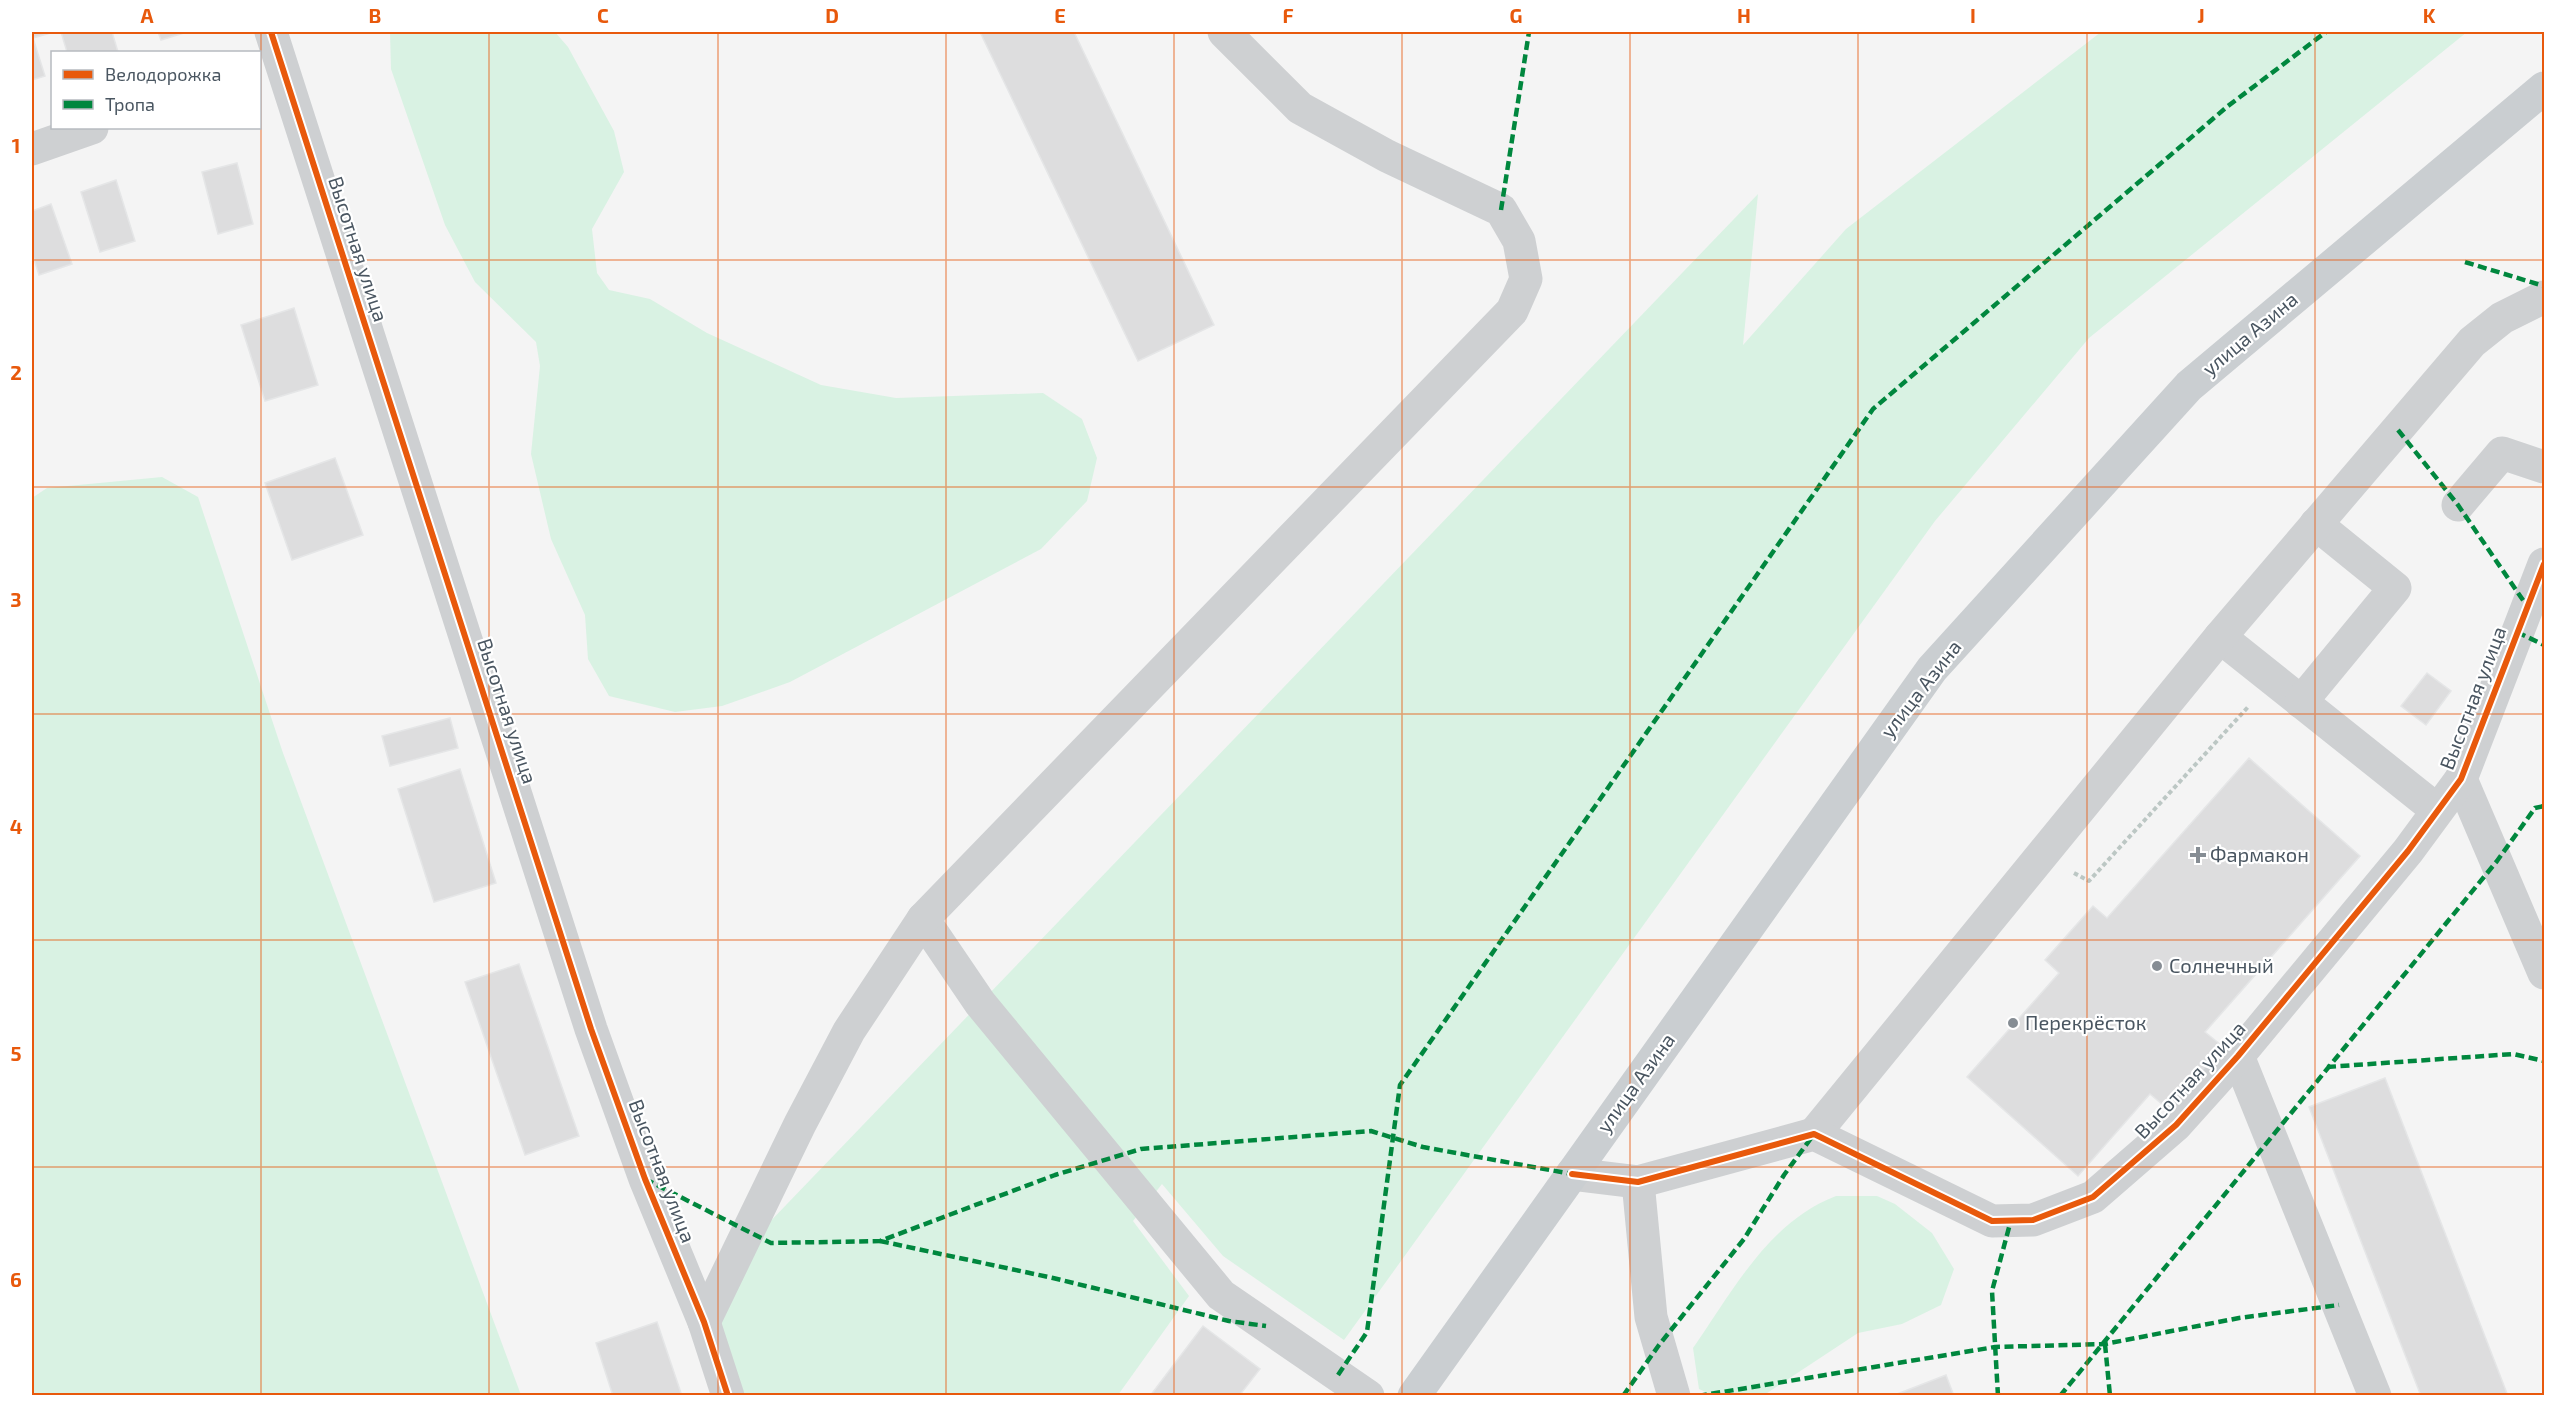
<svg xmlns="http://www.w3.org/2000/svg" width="2576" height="1427" font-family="'Exo 2',sans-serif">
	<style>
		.green { fill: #d9f2e3 }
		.building { fill: #ddddde; stroke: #e5e6e7; stroke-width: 1.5 }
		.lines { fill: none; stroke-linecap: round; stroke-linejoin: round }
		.path { stroke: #bcc7c4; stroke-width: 4; stroke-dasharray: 4.5 3; stroke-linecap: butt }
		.minor { stroke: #ced0d2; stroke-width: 33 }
		.major { stroke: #caced1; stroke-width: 33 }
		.quiet { stroke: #00873e; stroke-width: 4.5; stroke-dasharray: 9 4.5; stroke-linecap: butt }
		.cycleway-casing { stroke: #fff; stroke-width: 10 }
		.cycleway { stroke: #e8590c; stroke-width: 6 }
		.grid { fill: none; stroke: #e8590c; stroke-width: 1.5; stroke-opacity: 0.55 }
		.poi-dot { fill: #868d94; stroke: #fff; stroke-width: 2 }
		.labels { text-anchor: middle; stroke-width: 4.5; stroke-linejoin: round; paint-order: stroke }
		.street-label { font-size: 20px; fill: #4a5661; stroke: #fff }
		.poi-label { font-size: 20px; fill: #4a5661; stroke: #fff; text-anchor: start }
		.neatline { fill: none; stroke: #e8590c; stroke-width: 2 }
		.grid-label { font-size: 20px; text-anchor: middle; font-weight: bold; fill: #e8590c }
	</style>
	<rect width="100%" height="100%" fill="#f4f4f4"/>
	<g class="green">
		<path d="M390 32H555L568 47 614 131 624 172 592 229 597 273 609 290 650 299 707 333 821 385 896 398 1043 393 1082 419 1097 458 1087 501 1041 549 790 682 722 706 675 712 609 696 588 659 585 615 551 539 531 454 540 366 536 342 475 282 445 225 391 69Z"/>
		<path d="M2101 32H2467L2089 338 1935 521 1344 1340 1223 1256 1162 1184 1133 1221 1189 1296 1118 1395H726L701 1324 761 1231 1758 194 1743 345 1846 229Z"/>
		<path d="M162 477 198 497 283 753 521 1395H32V498L47 488Z"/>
		<path d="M1836 1196H1877L1895 1204 1932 1233 1954 1269 1941 1305 1902 1324 1858 1333 1764 1395H1712L1699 1389 1693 1348C1733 1291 1768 1222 1836 1196Z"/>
	</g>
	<g class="building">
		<path d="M32 32H54L33 38 45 76 32 80Z"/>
		<path d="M61 32H112L118 52H67Z"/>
		<path d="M158 32H187L161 40Z"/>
		<path d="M980 32H1074L1214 325 1138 361Z"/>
		<path d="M237 163 253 224 218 234 202 172Z"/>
		<path d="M116 180 135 241 100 252 81 192Z"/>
		<path d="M51 204 72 264 39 275 32 253V211Z"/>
		<path d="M294 308 318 385 265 401 241 325Z"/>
		<path d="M335 458 363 535 292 560 265 483Z"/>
		<path d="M2427 673 2451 691 2426 725 2401 706Z"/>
		<path d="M450 718 458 748 390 766 382 736Z"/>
		<path d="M2249 758 2360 856 2205 1032 2226 1049 2170 1111 2150 1094 2078 1176 1967 1077 2059 973 2045 960 2093 906 2107 918Z"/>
		<path d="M460 769 496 883 434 902 398 789Z"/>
		<path d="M519 964 579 1136 525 1155 465 982Z"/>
		<path d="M2385 1078 2508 1396H2421L2309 1107Z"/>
		<path d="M657 1322 682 1396H613L596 1343Z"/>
		<path d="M1203 1326 1260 1369 1239 1396H1150Z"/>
		<path d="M1946 1375 1954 1396H1892Z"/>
	</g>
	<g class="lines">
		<path class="path" d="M2074 873 2089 881 2248 707"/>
		<g class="minor">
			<path d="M271 32 591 1029 645 1179 704 1322 728 1396"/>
			<path d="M32 149 92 128"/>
			<path d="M2458 505 2502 453 2544 467"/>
			<path d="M2220 637 2437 810"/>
			<path d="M2301 702 2395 588 2316 524"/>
			<path d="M2461 779 2544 973"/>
			<path d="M923 919 980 1003 1221 1295 1368 1396"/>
			<path d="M2238 1056 2375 1396"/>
			<path d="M1814 1134 2220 637 2472 342 2502 318 2544 297"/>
			<path d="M1572 1174 1638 1182 1814 1134 1992 1221 2033 1220 2093 1197 2176 1125 2238 1056 2408 851 2461 779 2544 564"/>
			<path d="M1638 1182 1651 1317 1674 1396"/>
			<path d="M704 1322 800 1124 849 1031 923 919 1512 311 1526 279 1519 241 1501 210 1387 156 1300 108 1224 32"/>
		</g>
		<path class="major" d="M1414 1396 1932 669 2189 386 2544 88"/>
		<g class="quiet">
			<path d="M1501 210 1529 32"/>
			<path d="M2465 262 2544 286"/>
			<path d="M2398 430 2458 505 2527 606"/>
			<path d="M2517 632 2544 645"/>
			<path d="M2327 1067 2513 1054 2544 1061"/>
			<path d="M645 1179 771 1243 880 1241 1055 1175 1141 1149 1371 1131 1423 1147 1572 1174"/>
			<path d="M880 1241 1053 1278 1229 1321 1266 1326"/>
			<path d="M2105 1344 2110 1396"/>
			<path d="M1338 1375 1367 1332 1400 1085 1873 409 2228 106 2326 32"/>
			<path d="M1623 1396 1659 1345 1744 1239 1784 1175 1814 1134"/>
			<path d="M1698 1396 1995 1347 2105 1344 2239 1318 2339 1305"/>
			<path d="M1998 1396 1992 1291 2011 1220"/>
			<path d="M2060 1396 2497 861 2535 808 2544 806"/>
		</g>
		<defs>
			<g id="cycleway">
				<path d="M271 32 591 1029 645 1179 704 1322 728 1396"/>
				<path d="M1572 1174 1638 1182 1814 1134 1992 1221 2033 1220 2093 1197 2176 1125 2238 1056 2408 851 2461 779 2544 564"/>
			</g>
		</defs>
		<use href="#cycleway" class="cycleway-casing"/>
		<use href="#cycleway" class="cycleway"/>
	</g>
	<path class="grid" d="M261 32V1396M489 32V1396M718 32V1396M946 32V1396M1174 32V1396M1402 32V1396M1630 32V1396M1858 32V1396M2087 32V1396M2315 32V1396M32 260H2544M32 487H2544M32 714H2544M32 940H2544M32 1167H2544"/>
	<g class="poi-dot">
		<path d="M2195 846h6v6h6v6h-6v6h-6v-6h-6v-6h6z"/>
		<circle cx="2157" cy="966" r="6"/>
		<circle cx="2013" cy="1023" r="6"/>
	</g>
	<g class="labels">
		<g class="street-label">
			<text transform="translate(358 249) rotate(72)" y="7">Высотная улица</text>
			<text transform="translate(2250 334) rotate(-40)" y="7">улица Азина</text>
			<text transform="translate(1921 689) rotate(-52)" y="7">улица Азина</text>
			<text transform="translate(2473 698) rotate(-69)" y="7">Высотная улица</text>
			<text transform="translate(507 711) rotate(72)" y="7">Высотная улица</text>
			<text transform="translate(2190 1080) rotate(-47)" y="7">Высотная улица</text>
			<text transform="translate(1636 1083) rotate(-54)" y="7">улица Азина</text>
			<text transform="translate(662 1171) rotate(69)" y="7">Высотная улица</text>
		</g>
		<g class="poi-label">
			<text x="2210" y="862">Фармакон</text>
			<text x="2169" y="973">Солнечный</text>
			<text x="2025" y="1030">Перекрёсток</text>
		</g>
	</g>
	<rect width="2576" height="1427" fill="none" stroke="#ffffff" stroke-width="66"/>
	<rect x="51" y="51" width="210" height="78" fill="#ffffff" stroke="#b7bbc0" stroke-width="1.5"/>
	<rect x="63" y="70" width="30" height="9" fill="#e8590c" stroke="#b7bbc0" stroke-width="1.5"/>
	<text x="105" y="81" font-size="18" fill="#4a5661">Велодорожка</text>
	<rect x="63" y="100" width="30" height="9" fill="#00873e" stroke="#b7bbc0" stroke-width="1.5"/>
	<text x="105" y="111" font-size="18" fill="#4a5661">Тропа</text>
	<rect x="33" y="33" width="2510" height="1361" class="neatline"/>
	<g class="grid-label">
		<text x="147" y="23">A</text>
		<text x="375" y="23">B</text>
		<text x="603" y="23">C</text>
		<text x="832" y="23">D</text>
		<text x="1060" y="23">E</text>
		<text x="1288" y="23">F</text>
		<text x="1516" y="23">G</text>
		<text x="1744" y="23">H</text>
		<text x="1973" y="23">I</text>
		<text x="2201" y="23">J</text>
		<text x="2429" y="23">K</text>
		<text x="16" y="153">1</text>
		<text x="16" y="380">2</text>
		<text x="16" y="607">3</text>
		<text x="16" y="834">4</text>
		<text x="16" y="1061">5</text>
		<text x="16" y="1287">6</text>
	</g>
</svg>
